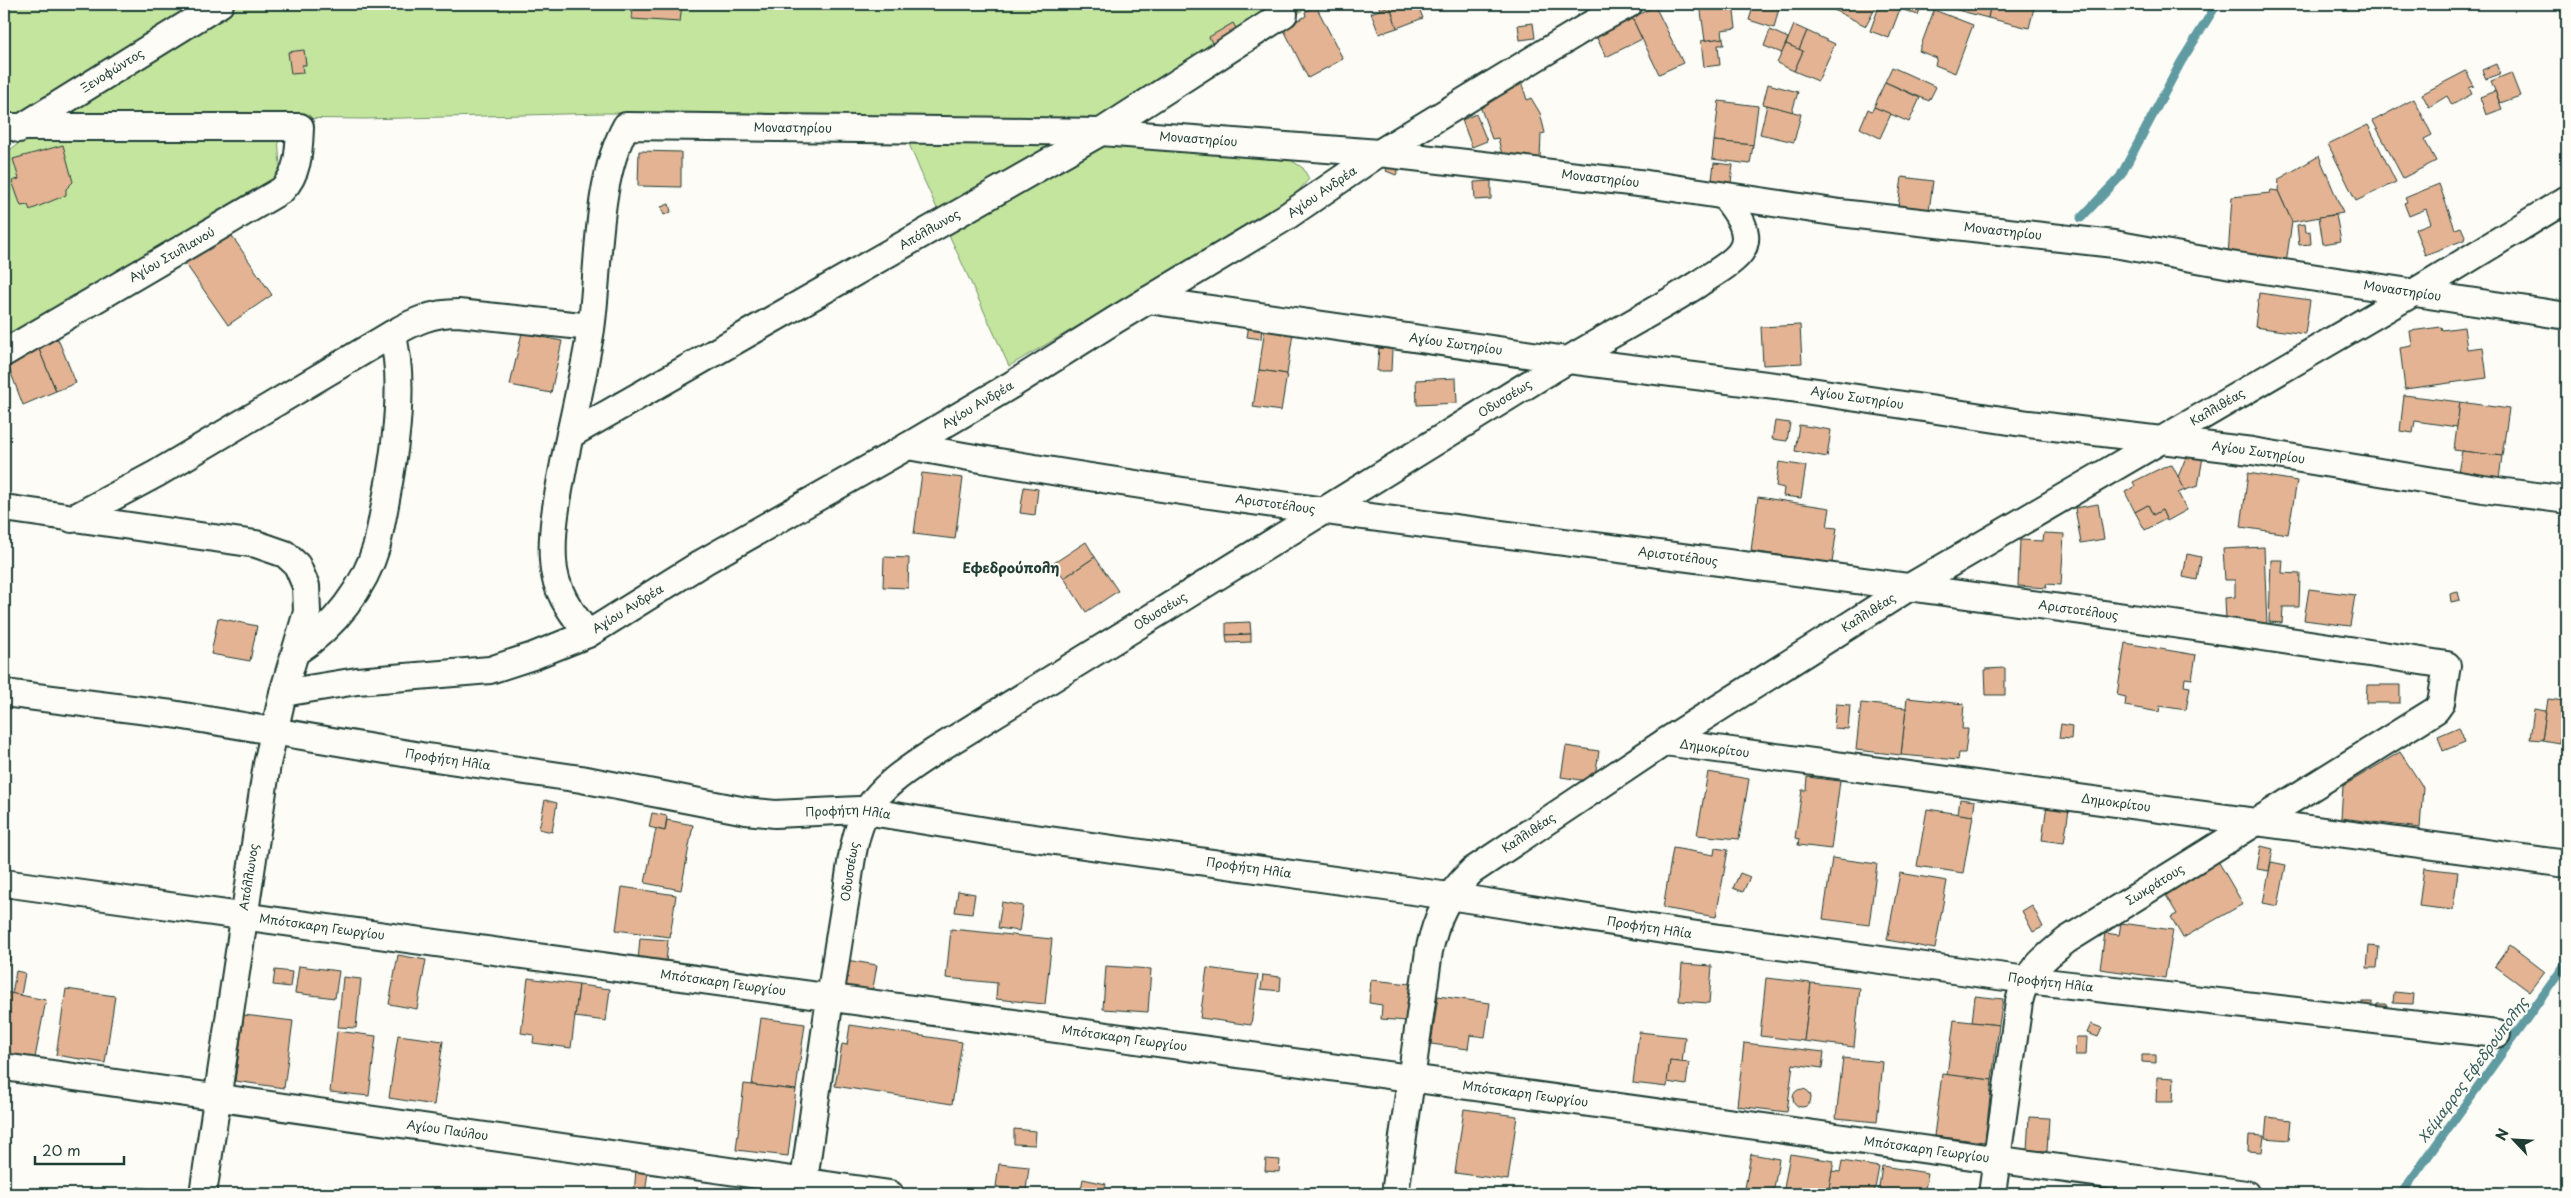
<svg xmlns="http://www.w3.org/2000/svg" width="2571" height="1198" font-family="'Playpen Sans',sans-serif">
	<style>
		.green { fill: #c3e59e; stroke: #719169 }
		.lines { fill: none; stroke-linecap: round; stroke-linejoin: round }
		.stream { stroke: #609ba2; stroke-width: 9 }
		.building { fill: #e3b393; stroke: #1f3d34 }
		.street-casing { stroke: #1f3d34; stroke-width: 30 }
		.street { stroke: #fdfcf7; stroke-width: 26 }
		.labels { text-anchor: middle; stroke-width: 4; stroke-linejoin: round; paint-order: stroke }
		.street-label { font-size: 12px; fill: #1f3d34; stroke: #fdfcf7 }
		.neighbourhood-label { font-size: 14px; font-weight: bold; fill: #1f3d34; stroke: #fdfcf7 }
		.water-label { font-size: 14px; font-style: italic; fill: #355c59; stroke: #fdfcf7 }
	</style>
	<rect width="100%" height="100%" fill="#fdfcf7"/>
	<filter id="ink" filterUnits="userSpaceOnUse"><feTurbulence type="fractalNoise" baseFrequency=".02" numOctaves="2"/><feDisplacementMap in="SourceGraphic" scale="10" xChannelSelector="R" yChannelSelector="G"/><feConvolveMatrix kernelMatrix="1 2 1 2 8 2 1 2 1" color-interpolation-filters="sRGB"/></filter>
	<g filter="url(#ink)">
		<path class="green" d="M4 4H1314L1288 19 1277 10 1156 79 1059 143 1286 157 1303 168 1309 179 1293 197 1233 236 1009 366 924 180 898 117 604 113 364 119 277 118 281 184 4 342V154L54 118 4 113Z"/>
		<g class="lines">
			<g class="stream">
				<path d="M2081 218 2120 177 2181 62 2217 4"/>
				<path d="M2401 1194 2567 962"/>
			</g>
		</g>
		<g class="building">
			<path d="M633 4H682L680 22 632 19Z"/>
			<path d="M1378 4H1417L1423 18 1397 28 1390 6 1380 10Z"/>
			<path d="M1700 4H1733L1736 28 1722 30 1723 38 1705 41Z"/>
			<path d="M1754 4 1779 8 1774 28 1749 20Z"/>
			<path d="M1827 4H1874L1877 5 1866 26 1826 6Z"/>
			<path d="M1880 4 1900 9 1889 38 1870 31Z"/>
			<path d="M1887 4H1922L1918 15Z"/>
			<path d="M1934 4H1963L1961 11Z"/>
			<path d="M1963 4H1991L1988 18 1961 11Z"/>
			<path d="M1991 4H2035L2029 28 1988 18Z"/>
			<path d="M1316 6 1343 59 1308 78 1283 28 1306 16 1305 12Z"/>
			<path d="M1390 6 1397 28 1379 34 1371 13Z"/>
			<path d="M1655 6 1683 63 1659 74 1632 18Z"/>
			<path d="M1934 10 1973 25 1955 73 1935 65 1937 58 1919 51Z"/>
			<path d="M1632 18 1642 39 1606 57 1596 36Z"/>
			<path d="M1233 23 1239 33 1214 47 1209 37Z"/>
			<path d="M1533 23 1535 38 1520 40 1518 25Z"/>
			<path d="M1794 25 1807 31 1799 50 1786 44Z"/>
			<path d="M1770 30 1788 38 1782 53 1764 46Z"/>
			<path d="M1807 31 1835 44 1818 81 1794 71 1803 51 1799 50Z"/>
			<path d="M1723 38 1724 45H1718L1720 65 1704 67 1701 41Z"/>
			<path d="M1786 44 1803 51 1794 71 1777 63Z"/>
			<path d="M304 50 306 65H302L303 73 291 74 288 52Z"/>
			<path d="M2496 64 2500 74 2486 79 2482 70Z"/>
			<path d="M1892 67 1936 87 1929 101 1885 82Z"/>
			<path d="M2466 71 2474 86 2469 88 2472 94 2452 105 2447 96 2429 107 2422 94Z"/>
			<path d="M2511 73 2520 96 2500 103 2491 81Z"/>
			<path d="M1885 82 1920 98 1909 122 1874 107Z"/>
			<path d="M1522 84 1527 100 1531 98 1540 113 1545 133 1541 134 1540 159 1502 155 1498 138 1492 139 1480 106Z"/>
			<path d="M1768 84 1798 92 1792 112 1763 104Z"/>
			<path d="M2495 91 2502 109 2486 115 2480 97Z"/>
			<path d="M2567 95V108L2562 98Z"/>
			<path d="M2414 99 2432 135 2424 139 2436 161 2403 178 2373 121Z"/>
			<path d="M1719 101 1758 106 1753 145 1714 141Z"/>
			<path d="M1767 105 1801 114 1794 142 1760 134Z"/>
			<path d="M1874 107 1891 114 1880 138 1860 128 1868 109 1872 111Z"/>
			<path d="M1476 114 1487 141 1472 147 1462 120Z"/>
			<path d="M2368 125 2396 182 2356 201 2328 144Z"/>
			<path d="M1714 141 1753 145 1750 164 1712 159Z"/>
			<path d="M63 145 73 182 66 189V195L30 210 28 205 21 206 12 181 19 179 13 159Z"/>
			<path d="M639 151 681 152V187L638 186Z"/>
			<path d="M2319 156 2343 213 2292 222 2278 191 2279 179Z"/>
			<path d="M1391 159 1401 164 1396 175 1386 171Z"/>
			<path d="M1714 163 1733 165 1731 183 1712 180Z"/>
			<path d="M1902 177 1933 181 1929 211 1898 207Z"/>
			<path d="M1491 181V199L1475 200 1474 182Z"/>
			<path d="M2439 184 2455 229 2461 227 2465 236 2464 240 2425 255 2415 229 2431 223 2426 209 2409 216 2404 203 2407 202 2405 198Z"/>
			<path d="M2271 190 2278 191 2292 222 2286 263 2228 256 2232 197 2270 193Z"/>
			<path d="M669 204 671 212 664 215 661 207Z"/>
			<path d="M2336 215 2341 241 2323 244 2319 217Z"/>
			<path d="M2305 224 2306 232 2310 231 2311 244 2299 245 2297 225Z"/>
			<path d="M228 230 272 295 228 325 183 260Z"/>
			<path d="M2259 293 2310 300 2305 334 2255 327Z"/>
			<path d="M1249 325 1262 327 1261 339 1247 337Z"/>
			<path d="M1800 325 1802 363 1763 365 1761 327Z"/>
			<path d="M2441 327 2442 330 2464 327 2467 349 2483 347 2487 378 2405 389 2400 348 2412 346 2410 331Z"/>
			<path d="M1265 328 1293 333 1287 374 1259 370Z"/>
			<path d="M522 333 562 341 551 393 510 385Z"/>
			<path d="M58 339 76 383 56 391 38 347Z"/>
			<path d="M38 347 56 391 23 405 6 360Z"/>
			<path d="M1379 348 1392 349 1391 371H1377Z"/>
			<path d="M1259 370 1287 374 1281 411 1253 407Z"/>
			<path d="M1456 378 1457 403 1417 405 1416 380Z"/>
			<path d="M2404 395 2460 402 2457 427 2415 421 2413 433 2400 431Z"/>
			<path d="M2460 402 2509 409 2502 456 2454 450Z"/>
			<path d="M1775 421 1790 423 1787 441 1772 439Z"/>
			<path d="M1799 425 1831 430 1827 457 1795 451Z"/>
			<path d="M2462 451 2502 456 2499 479 2458 472Z"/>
			<path d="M2188 452 2203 457 2198 486 2185 490 2178 477Z"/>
			<path d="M1779 462 1806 466 1801 498 1783 496 1784 488 1776 486Z"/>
			<path d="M2172 465 2185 490 2178 493 2187 510 2167 521 2162 510 2153 515 2148 505 2135 512 2125 492 2135 486 2133 482 2163 467Z"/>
			<path d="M922 473 963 478 955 539 914 534Z"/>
			<path d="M2248 473 2297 481 2288 534 2241 527Z"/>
			<path d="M1024 487 1038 489 1035 515 1020 513Z"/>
			<path d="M1758 497 1830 508 1827 527 1837 528 1832 563 1751 551Z"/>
			<path d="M2098 504 2104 539 2081 543 2075 508Z"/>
			<path d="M2148 505 2153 515 2162 510 2166 519 2145 530 2135 512Z"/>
			<path d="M2044 533 2064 534 2061 585 2046 584 2047 588 2018 586 2020 540 2043 541Z"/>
			<path d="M1086 542 1095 557 1064 578 1054 563Z"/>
			<path d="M2264 547 2267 626 2226 621 2225 598 2235 597V580H2225L2223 549Z"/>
			<path d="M2187 554 2201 557 2197 580 2183 577Z"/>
			<path d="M884 557 909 558 908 588 883 587Z"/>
			<path d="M1095 557 1118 591 1086 612 1064 578Z"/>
			<path d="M2271 560H2283L2282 573 2300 574 2299 607H2283L2282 623 2269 622Z"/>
			<path d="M2309 589 2355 595 2350 626 2304 620Z"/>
			<path d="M2458 592 2460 600 2451 602 2450 594Z"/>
			<path d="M218 618 257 626 250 661 211 654Z"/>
			<path d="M1250 622 1251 634 1226 635V623Z"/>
			<path d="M1251 634V642L1227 643 1226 635Z"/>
			<path d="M2125 643 2196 655 2192 679 2185 678 2184 686 2190 687 2186 710 2160 706 2159 712 2125 706 2126 697 2117 695Z"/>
			<path d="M2005 668V695H1986L1985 669Z"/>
			<path d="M2367 685H2400V703H2366Z"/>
			<path d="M1907 698 1964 704 1962 729H1968L1965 753H1959L1958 760 1901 755Z"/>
			<path d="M2548 699 2565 701 2559 743 2542 740Z"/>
			<path d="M1861 703 1906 708 1901 755 1856 750Z"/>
			<path d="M1836 704 1850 705 1848 729 1834 728Z"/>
			<path d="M2564 708 2567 709V724L2562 723Z"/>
			<path d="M2534 709 2546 711 2542 740 2530 739Z"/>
			<path d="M2061 724 2072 726 2071 739 2059 738Z"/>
			<path d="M2459 727 2465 742 2443 751 2438 736Z"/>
			<path d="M1566 746 1599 751 1594 782 1561 777Z"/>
			<path d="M2400 752 2423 787 2420 828 2341 818 2343 786Z"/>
			<path d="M1708 772 1749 779 1739 839 1697 835Z"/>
			<path d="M1807 777 1840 781 1831 849 1798 845 1799 839 1795 838 1802 790H1806Z"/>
			<path d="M1960 799 1975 801 1973 816 1958 814Z"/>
			<path d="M545 800 557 803 552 832 539 829Z"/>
			<path d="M2047 805 2069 809 2064 843 2042 840Z"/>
			<path d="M1927 809 1973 816 1963 873 1917 866Z"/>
			<path d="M652 813 667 816 665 831 649 827Z"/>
			<path d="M667 820 693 825 681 890 645 883 656 829 665 831Z"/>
			<path d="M2261 846 2273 849 2269 871 2257 869Z"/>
			<path d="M1673 848 1714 855 1715 848 1728 850 1716 917 1663 908Z"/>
			<path d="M1832 858 1877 864 1869 925 1823 919Z"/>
			<path d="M2218 861 2243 904 2183 938 2171 917 2177 914 2164 892Z"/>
			<path d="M2271 862 2286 865 2278 906 2263 903Z"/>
			<path d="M2424 868 2458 872 2453 910 2419 906Z"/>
			<path d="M1740 873 1750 877 1743 892 1733 888Z"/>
			<path d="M1900 873 1947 881 1935 949 1887 940Z"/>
			<path d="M622 887 676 895 670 937 616 930Z"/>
			<path d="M958 891 975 894 972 914 955 912Z"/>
			<path d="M1002 902 1023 906 1019 931 998 928Z"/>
			<path d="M2032 905 2043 927 2033 932 2022 911Z"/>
			<path d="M2121 923 2173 930 2165 978 2100 969 2105 933 2119 935Z"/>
			<path d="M951 929 1052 939 1045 1004 996 999 997 983 946 978Z"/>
			<path d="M640 938 668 940 666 963 638 961Z"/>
			<path d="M2510 945 2545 972 2530 992 2495 966Z"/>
			<path d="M2369 946 2379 947 2377 968H2367Z"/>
			<path d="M4 952 10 953 9 965 4 964Z"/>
			<path d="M398 955 426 960 417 1009 389 1004Z"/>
			<path d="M846 960 877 965 872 994 841 990Z"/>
			<path d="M1682 964 1712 966 1709 1003 1679 1001Z"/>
			<path d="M299 966 339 971 335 998 295 993Z"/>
			<path d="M1106 966 1151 969 1148 1012 1103 1009Z"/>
			<path d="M1207 968 1258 975 1251 1025 1200 1018Z"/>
			<path d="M275 970 292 972 290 987 273 985Z"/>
			<path d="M16 971 25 973 21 995 12 994Z"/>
			<path d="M1263 975 1281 977 1280 991 1261 989Z"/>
			<path d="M343 977 361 979 356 1028 338 1027Z"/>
			<path d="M528 978 579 985 571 1048 533 1043 534 1035 521 1033Z"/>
			<path d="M1766 978 1811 983 1804 1041 1760 1036Z"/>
			<path d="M1371 980 1411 984 1407 1021 1381 1019 1382 1005 1369 1003Z"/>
			<path d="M1811 983 1860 988 1854 1047 1804 1041Z"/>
			<path d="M579 985 610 989 606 1021 575 1017Z"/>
			<path d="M66 989 115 996 105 1063 56 1055Z"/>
			<path d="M4 992 46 1000 34 1063 4 1058Z"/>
			<path d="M2394 992 2414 994 2413 1004 2393 1003Z"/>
			<path d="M1438 996 1490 1003 1485 1037 1470 1035 1468 1049 1431 1044Z"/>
			<path d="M1975 996 2003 999 1999 1025 1972 1022Z"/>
			<rect x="2362" y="1002" width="10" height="13"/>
			<path d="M2377 1004H2386V1017H2376Z"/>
			<path d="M244 1015 293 1021 284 1088 235 1081Z"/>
			<path d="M761 1018 805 1024 796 1090 752 1085Z"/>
			<path d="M1954 1020 1999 1025 1992 1080 1947 1075Z"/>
			<path d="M2091 1024 2102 1028 2098 1037 2087 1033Z"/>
			<path d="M850 1025 962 1042 952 1104 835 1086 842 1044 847 1045Z"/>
			<path d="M337 1031 376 1036 369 1096 330 1092Z"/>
			<path d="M1639 1032 1685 1037 1682 1063 1670 1061 1667 1087 1633 1083Z"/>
			<path d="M398 1035 443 1041 434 1105 389 1098Z"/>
			<path d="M2076 1037H2087L2086 1055H2075Z"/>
			<path d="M1744 1043 1824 1052 1822 1068 1793 1064 1787 1112 1737 1106Z"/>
			<path d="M2142 1055H2156V1063L2142 1062Z"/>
			<path d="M1843 1058 1883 1062 1877 1122 1836 1118Z"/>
			<path d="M1670 1061 1689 1063 1686 1085 1667 1082Z"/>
			<path d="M1942 1074 1992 1080 1985 1142 1934 1136Z"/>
			<path d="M2157 1077 2174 1078 2173 1102H2156Z"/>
			<path d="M744 1084 796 1090 788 1156 736 1150Z"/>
			<circle cx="1802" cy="1098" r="9"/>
			<path d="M1464 1109 1517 1116 1508 1180 1455 1173Z"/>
			<path d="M2029 1117 2049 1118 2047 1151 2027 1150Z"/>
			<path d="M2267 1117 2291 1120 2289 1140 2265 1138Z"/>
			<path d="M1014 1129 1036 1131 1035 1145 1014 1144Z"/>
			<path d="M2249 1135 2264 1136 2262 1152 2248 1151Z"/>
			<path d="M1751 1154 1779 1159 1773 1194H1744Z"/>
			<path d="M1790 1154 1834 1161 1828 1194H1783Z"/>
			<path d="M1266 1159 1280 1160 1279 1172 1265 1171Z"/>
			<path d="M1842 1161 1879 1167 1874 1194H1828L1832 1171 1840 1172Z"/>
			<path d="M999 1164 1029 1167 1026 1190 996 1187Z"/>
			<path d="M1882 1166 1928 1173 1924 1194H1878Z"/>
			<path d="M636 1170 648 1171 645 1194H634Z"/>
			<path d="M1083 1179 1106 1184 1103 1194H1080Z"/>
			<path d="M138 1187 181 1193 180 1194H137Z"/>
		</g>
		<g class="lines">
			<defs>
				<g id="street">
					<path d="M4 127H300C299 150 299 173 282 190L4 353"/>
					<path id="s1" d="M19 129 220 4"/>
					<path id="s2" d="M1148 300 1567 360 1791 388 2029 424 2252 451 2483 489 2567 500"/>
					<path id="s3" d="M570 435 1101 132 1284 14"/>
					<path id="s4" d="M908 446C1157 492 1408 522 1658 554 1922 588 2185 624 2447 665L2441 703 2436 710 2067 940C2045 957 2025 973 2019 1002L1992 1194"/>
					<path d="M4 508 256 544 285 554 297 565 306 586 307 612 283 693 267 764 203 1194"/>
					<path d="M72 519 156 474 392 334"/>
					<path id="s5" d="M588 634C570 611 554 590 553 560 551 528 558 495 564 463 573 418 584 374 591 329 600 266 595 182 626 126L1101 132 1379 153 1647 184 1840 213 2114 244 2231 265 2567 316"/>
					<path d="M296 652C334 627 364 589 377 545 389 488 409 390 392 334 415 321 432 313 458 313L591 327"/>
					<path id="s6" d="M4 693 172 714 421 756 581 779 746 811 775 814 859 810 1005 834 1449 896 1676 932 2027 980 2497 1034"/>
					<path id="s7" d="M283 693 357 681 490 670 533 656 588 634 705 561 908 446 1013 384 1115 320 1286 217 1379 153 1588 26 1629 4"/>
					<path id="s8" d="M1665 742 2567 864"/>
					<path id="s9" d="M4 883 2246 1194"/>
					<path id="s10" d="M4 1067 890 1194"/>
					<path id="s11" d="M802 1194C816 1099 828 1004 844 909 850 878 851 838 867 810 884 783 910 768 935 751 1141 623 1347 496 1553 369 1601 339 1651 314 1698 284 1711 275 1729 266 1739 254 1755 235 1736 211 1724 196"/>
					<path id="s12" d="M1395 1194 1429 951C1437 916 1446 896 1472 871L1665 742 1908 588 2413 293 2567 199"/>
				</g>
			</defs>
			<use href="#street" class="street-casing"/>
			<use href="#street" class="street"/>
		</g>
	</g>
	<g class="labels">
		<g class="street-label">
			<text dy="4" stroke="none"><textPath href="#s1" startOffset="110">Ξενοφώντος</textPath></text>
			<text dy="4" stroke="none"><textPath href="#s5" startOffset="692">Μοναστηρίου</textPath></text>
			<text dy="4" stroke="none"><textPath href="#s5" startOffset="1098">Μοναστηρίου</textPath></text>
			<text dy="4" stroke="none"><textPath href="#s5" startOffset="1502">Μοναστηρίου</textPath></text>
			<text dy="4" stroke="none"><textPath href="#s7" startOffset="1170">Αγίου Ανδρέα</textPath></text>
			<text dy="4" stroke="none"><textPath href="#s3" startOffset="414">Απόλλωνος</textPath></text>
			<text dy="4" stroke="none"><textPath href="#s5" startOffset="1908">Μοναστηρίου</textPath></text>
			<text transform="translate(172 255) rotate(-30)" y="4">Αγίου Στυλιανού</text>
			<text dy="4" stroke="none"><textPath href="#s5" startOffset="2312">Μοναστηρίου</textPath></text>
			<text dy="4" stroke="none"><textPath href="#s2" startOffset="311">Αγίου Σωτηρίου</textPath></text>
			<text dy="4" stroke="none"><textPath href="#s11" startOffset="1151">Οδυσσέως</textPath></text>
			<text dy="4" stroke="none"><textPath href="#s2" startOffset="716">Αγίου Σωτηρίου</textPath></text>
			<text dy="4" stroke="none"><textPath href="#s7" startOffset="765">Αγίου Ανδρέα</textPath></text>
			<text dy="4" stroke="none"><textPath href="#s12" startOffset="1216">Καλλιθέας</textPath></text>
			<text dy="4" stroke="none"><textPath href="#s2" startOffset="1121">Αγίου Σωτηρίου</textPath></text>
			<text dy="4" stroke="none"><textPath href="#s4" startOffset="372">Αριστοτέλους</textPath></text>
			<text dy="4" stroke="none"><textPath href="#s4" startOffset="778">Αριστοτέλους</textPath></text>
			<text dy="4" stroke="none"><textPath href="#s7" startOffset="360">Αγίου Ανδρέα</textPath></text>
			<text dy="4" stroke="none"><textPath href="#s11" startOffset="746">Οδυσσέως</textPath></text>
			<text dy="4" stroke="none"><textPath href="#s4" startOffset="1182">Αριστοτέλους</textPath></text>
			<text dy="4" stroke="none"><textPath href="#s12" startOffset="811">Καλλιθέας</textPath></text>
			<text dy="4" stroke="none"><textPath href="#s8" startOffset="50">Δημοκρίτου</textPath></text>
			<text dy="4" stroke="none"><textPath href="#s6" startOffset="449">Προφήτη Ηλία</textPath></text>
			<text dy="4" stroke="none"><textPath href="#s8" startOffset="455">Δημοκρίτου</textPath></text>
			<text dy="4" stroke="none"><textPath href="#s6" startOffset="854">Προφήτη Ηλία</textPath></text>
			<text dy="4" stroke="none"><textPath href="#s12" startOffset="406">Καλλιθέας</textPath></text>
			<text dy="4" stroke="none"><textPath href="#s6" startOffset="1259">Προφήτη Ηλία</textPath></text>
			<text dy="4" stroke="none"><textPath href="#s11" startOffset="326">Οδυσσέως</textPath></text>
			<text transform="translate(249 877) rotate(-81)" y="4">Απόλλωνος</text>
			<text transform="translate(2155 885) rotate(-32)" y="4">Σωκράτους</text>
			<text dy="4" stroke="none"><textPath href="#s9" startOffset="321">Μπότσκαρη Γεωργίου</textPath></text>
			<text dy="4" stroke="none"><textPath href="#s6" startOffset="1664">Προφήτη Ηλία</textPath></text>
			<text dy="4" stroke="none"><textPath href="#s6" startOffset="2069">Προφήτη Ηλία</textPath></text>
			<text dy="4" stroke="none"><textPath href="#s9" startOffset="726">Μπότσκαρη Γεωργίου</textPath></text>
			<text dy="4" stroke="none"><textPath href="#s9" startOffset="1131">Μπότσκαρη Γεωργίου</textPath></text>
			<text dy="4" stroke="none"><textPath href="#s9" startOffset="1536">Μπότσκαρη Γεωργίου</textPath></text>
			<text dy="4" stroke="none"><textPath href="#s10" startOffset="448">Αγίου Παύλου</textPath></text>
			<text dy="4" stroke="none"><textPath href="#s9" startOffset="1941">Μπότσκαρη Γεωργίου</textPath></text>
		</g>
		<g class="neighbourhood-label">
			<text x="1011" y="573">Εφεδρούπολη</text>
		</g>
		<g class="water-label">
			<text transform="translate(2473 1070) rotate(-54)" y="5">Χείμαρρος Εφεδρούπολης</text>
		</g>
	</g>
	<rect width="2571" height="1198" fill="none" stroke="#fdfcf7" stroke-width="20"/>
	<rect x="10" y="10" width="2551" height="1178" fill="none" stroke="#1f3d34" stroke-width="2" filter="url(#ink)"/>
	<g transform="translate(2514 1140) rotate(295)" stroke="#fdfcf7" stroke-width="4" paint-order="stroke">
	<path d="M0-4L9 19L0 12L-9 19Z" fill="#1f3d34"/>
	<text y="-8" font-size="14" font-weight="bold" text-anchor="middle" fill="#1f3d34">N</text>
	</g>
	<path d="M35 1156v8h89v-8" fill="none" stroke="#1f3d34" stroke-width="2.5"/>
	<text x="42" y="1156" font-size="15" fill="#1f3d34" stroke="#fdfcf7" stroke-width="4" paint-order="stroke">20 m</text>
</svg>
